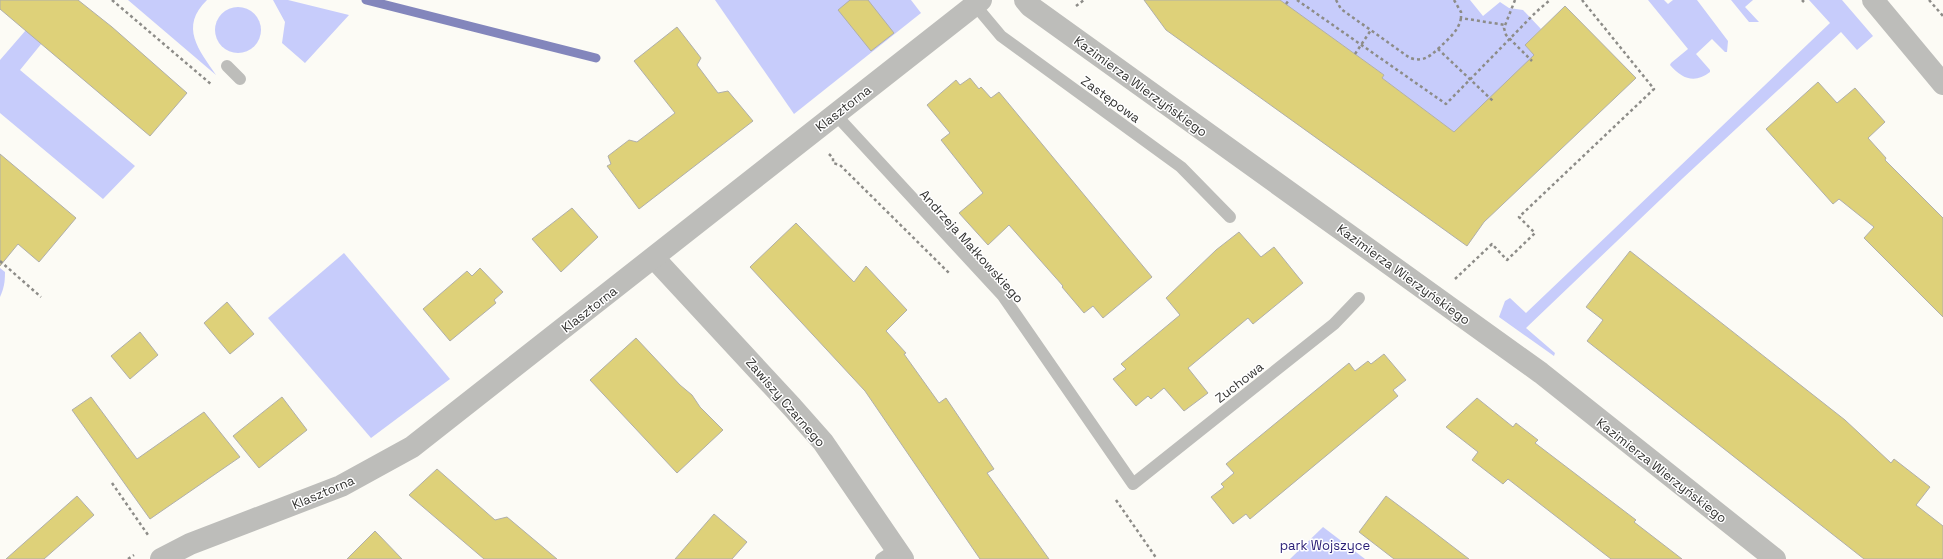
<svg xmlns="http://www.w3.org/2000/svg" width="1943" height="559" font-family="'Space Grotesk',sans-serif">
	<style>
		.green { fill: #c7ccfb }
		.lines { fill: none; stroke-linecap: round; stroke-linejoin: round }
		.stream { stroke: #8386bc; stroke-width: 9 }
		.building { fill: #ded179; stroke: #b0afaa }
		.path { stroke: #8d8c88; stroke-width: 2.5; stroke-dasharray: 3 3; stroke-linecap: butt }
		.lane { stroke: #bdbdba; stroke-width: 12 }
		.street { stroke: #bdbdba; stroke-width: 22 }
		.labels { text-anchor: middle; stroke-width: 3; stroke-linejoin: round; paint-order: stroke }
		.street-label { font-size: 13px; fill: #31312f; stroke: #fff }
		.park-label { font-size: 13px; fill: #2a1e75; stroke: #fff }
	</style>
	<rect width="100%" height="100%" fill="#fcfbf5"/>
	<g class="green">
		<path d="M52 0H77L20 70 135 166 103 199 0 113V60Z"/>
		<path d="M128 0H207C179 27 199 50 216 75Z"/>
		<path d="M273 0H288L349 15 305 63 282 43 285 22Z"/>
		<path d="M715 0H911L921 13 794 114Z"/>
		<path d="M1271 0H1470L1483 16 1500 2 1509 8 1523 10 1541 29 1525 45 1536 57 1454 132 1382 78 1384 75 1282 2Z"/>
		<path d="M1648 0H1664L1668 4 1673 0H1697L1728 41 1727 52H1725L1712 39 1696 54 1710 70V72C1695 84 1682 79 1670 65L1671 63 1688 49Z"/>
		<path d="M1731 0H1753L1745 7 1759 22H1749Z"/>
		<path d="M1809 0H1842L1873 36 1857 50 1841 32 1683 178 1526 328 1555 353 1554 356 1499 317 1505 301 1510 298 1526 313 1830 23Z"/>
		<circle cx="238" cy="30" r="23"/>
		<path d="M344 253 450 379 371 438 268 318Z"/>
		<path d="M0 268 5 272C5 282 4 288 0 297Z"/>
		<path d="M1323 527 1365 559H1290Z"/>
	</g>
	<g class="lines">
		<path class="stream" d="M366 0 596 58"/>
	</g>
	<g class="building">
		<path d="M0 0H78L112 27 187 93 150 136 0 9Z"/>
		<path d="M850 0H868L894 33 871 51 838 10Z"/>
		<path d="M1144 0H1280L1384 75 1382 78 1454 132 1534 55 1525 45 1565 6 1636 78 1484 222 1467 246 1166 30Z"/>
		<path d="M677 27 701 58 697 65 718 93 728 91 753 121 639 209 607 166 611 164 608 156 629 140 637 142 675 113 634 61Z"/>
		<path d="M970 78 979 89 981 87 991 98 999 92 1152 277 1103 318 1093 306 1084 313 1062 287 1063 286 1009 225 988 245 959 213 983 193 941 140 950 133 927 105 956 80 960 85Z"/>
		<path d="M1818 82 1837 103 1855 88 1885 122 1868 138 1886 158 1885 160 1943 218V317L1864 238 1874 227 1839 199 1833 204 1766 129Z"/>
		<path d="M0 154 76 218 39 262 18 244 0 266Z"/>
		<path d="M572 208 598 237 561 272 532 239Z"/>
		<path d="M796 223 854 282 866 266 907 310 886 331 906 353 904 354 939 403 946 398 994 469 987 473 1049 559H980L865 391 750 267Z"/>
		<path d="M1239 232 1261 257 1274 247 1303 283 1253 324 1248 318 1188 368 1208 393 1184 411 1164 388 1151 399 1148 396 1136 406 1113 379 1126 369 1121 364 1180 315 1166 298 1216 250Z"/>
		<path d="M1630 251 1845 420 1891 463 1894 459 1930 487 1916 505 1943 526V559H1864L1587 341 1603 320 1586 307Z"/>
		<path d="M480 268 503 292 494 300 496 303 450 341 423 309 467 271 472 276Z"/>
		<path d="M227 302 254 334 230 354 204 323Z"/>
		<path d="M140 332 158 355 130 379 111 356Z"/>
		<path d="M636 338 680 385 692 395 700 407 723 430 677 473 590 380Z"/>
		<path d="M1384 354 1406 380 1393 390 1398 396 1250 519 1246 514 1233 524 1211 497 1224 487 1221 484 1234 473 1226 464 1349 363 1355 371 1368 361 1371 364Z"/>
		<path d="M91 397 137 459 204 412 240 457 150 519 72 410Z"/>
		<path d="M282 397 307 430 259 468 233 436Z"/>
		<path d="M1477 398 1513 427 1516 423 1538 440 1535 443 1636 520 1634 522 1682 559H1611L1508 479 1503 484 1472 460 1478 452 1446 427Z"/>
		<path d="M437 469 495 520 507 517 557 559H484L409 495Z"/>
		<path d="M77 496 94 515 44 559H6Z"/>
		<path d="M1386 496 1422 523 1469 559H1394L1359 532Z"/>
		<path d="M714 514 747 542 732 559H675Z"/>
		<path d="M375 531 402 559H347Z"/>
	</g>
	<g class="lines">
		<g class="path">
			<path d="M112 0 212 85"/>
			<path d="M1297 0 1446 104 1536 12 1550 0"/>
			<path d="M1336 0 1341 9 1410 58C1423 62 1429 57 1438 49L1493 101"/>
			<path d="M1454 0 1461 12V18L1505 25"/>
			<path d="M1515 0 1504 28 1506 35 1532 61"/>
			<path d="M1802 0 1804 2"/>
			<path d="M1929 0 1943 16"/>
			<path d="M1286 4 1289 0"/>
			<path d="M1076 6 1084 0"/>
			<path d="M1438 49C1447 40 1459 31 1461 18"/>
			<path d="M1355 54 1371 30"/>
			<path d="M829 154 833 158V163L840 165 950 274"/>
			<path d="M0 261 41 297"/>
			<path d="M1455 279 1492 244 1507 260 1535 233 1519 217 1654 89 1582 0"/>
			<path d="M112 483 148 535"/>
			<path d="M1116 500 1157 559"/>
			<path d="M128 559 134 555"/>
		</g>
		<g class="lane">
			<path d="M975 5 1001 36 1181 167 1230 217"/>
			<path d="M227 66 240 79"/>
			<path d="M835 114 1003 296 1133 484 1334 324 1359 298"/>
			<path d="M881 559 896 549"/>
		</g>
		<g class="street">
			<path d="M1025 0 1030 6 1541 373 1775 559"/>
			<path d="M1873 0 1943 84"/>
			<path d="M654 258 792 407 823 442 903 559"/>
			<path d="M161 559 190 544 341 486 412 447 981 0"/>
		</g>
	</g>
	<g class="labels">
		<g class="street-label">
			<text transform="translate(1141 86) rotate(36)" y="5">Kazimierza Wierzyńskiego</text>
			<text transform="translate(1111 99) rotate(36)" y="5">Zastępowa</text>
			<text transform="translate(843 108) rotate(-38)" y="5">Klasztorna</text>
			<text transform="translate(972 246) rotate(48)" y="5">Andrzeja Małkowskiego</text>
			<text transform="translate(1404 274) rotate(36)" y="5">Kazimierza Wierzyńskiego</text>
			<text transform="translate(589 309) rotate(-38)" y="5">Klasztorna</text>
			<text transform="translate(1239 382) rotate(-38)" y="5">Zuchowa</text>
			<text transform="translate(786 402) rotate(49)" y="5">Zawiszy Czarnego</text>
			<text transform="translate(1662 470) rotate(38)" y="5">Kazimierza Wierzyńskiego</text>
			<text transform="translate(323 492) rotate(-23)" y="5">Klasztorna</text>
		</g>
		<g class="park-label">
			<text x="1325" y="550">park Wojszyce</text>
		</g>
	</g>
</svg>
